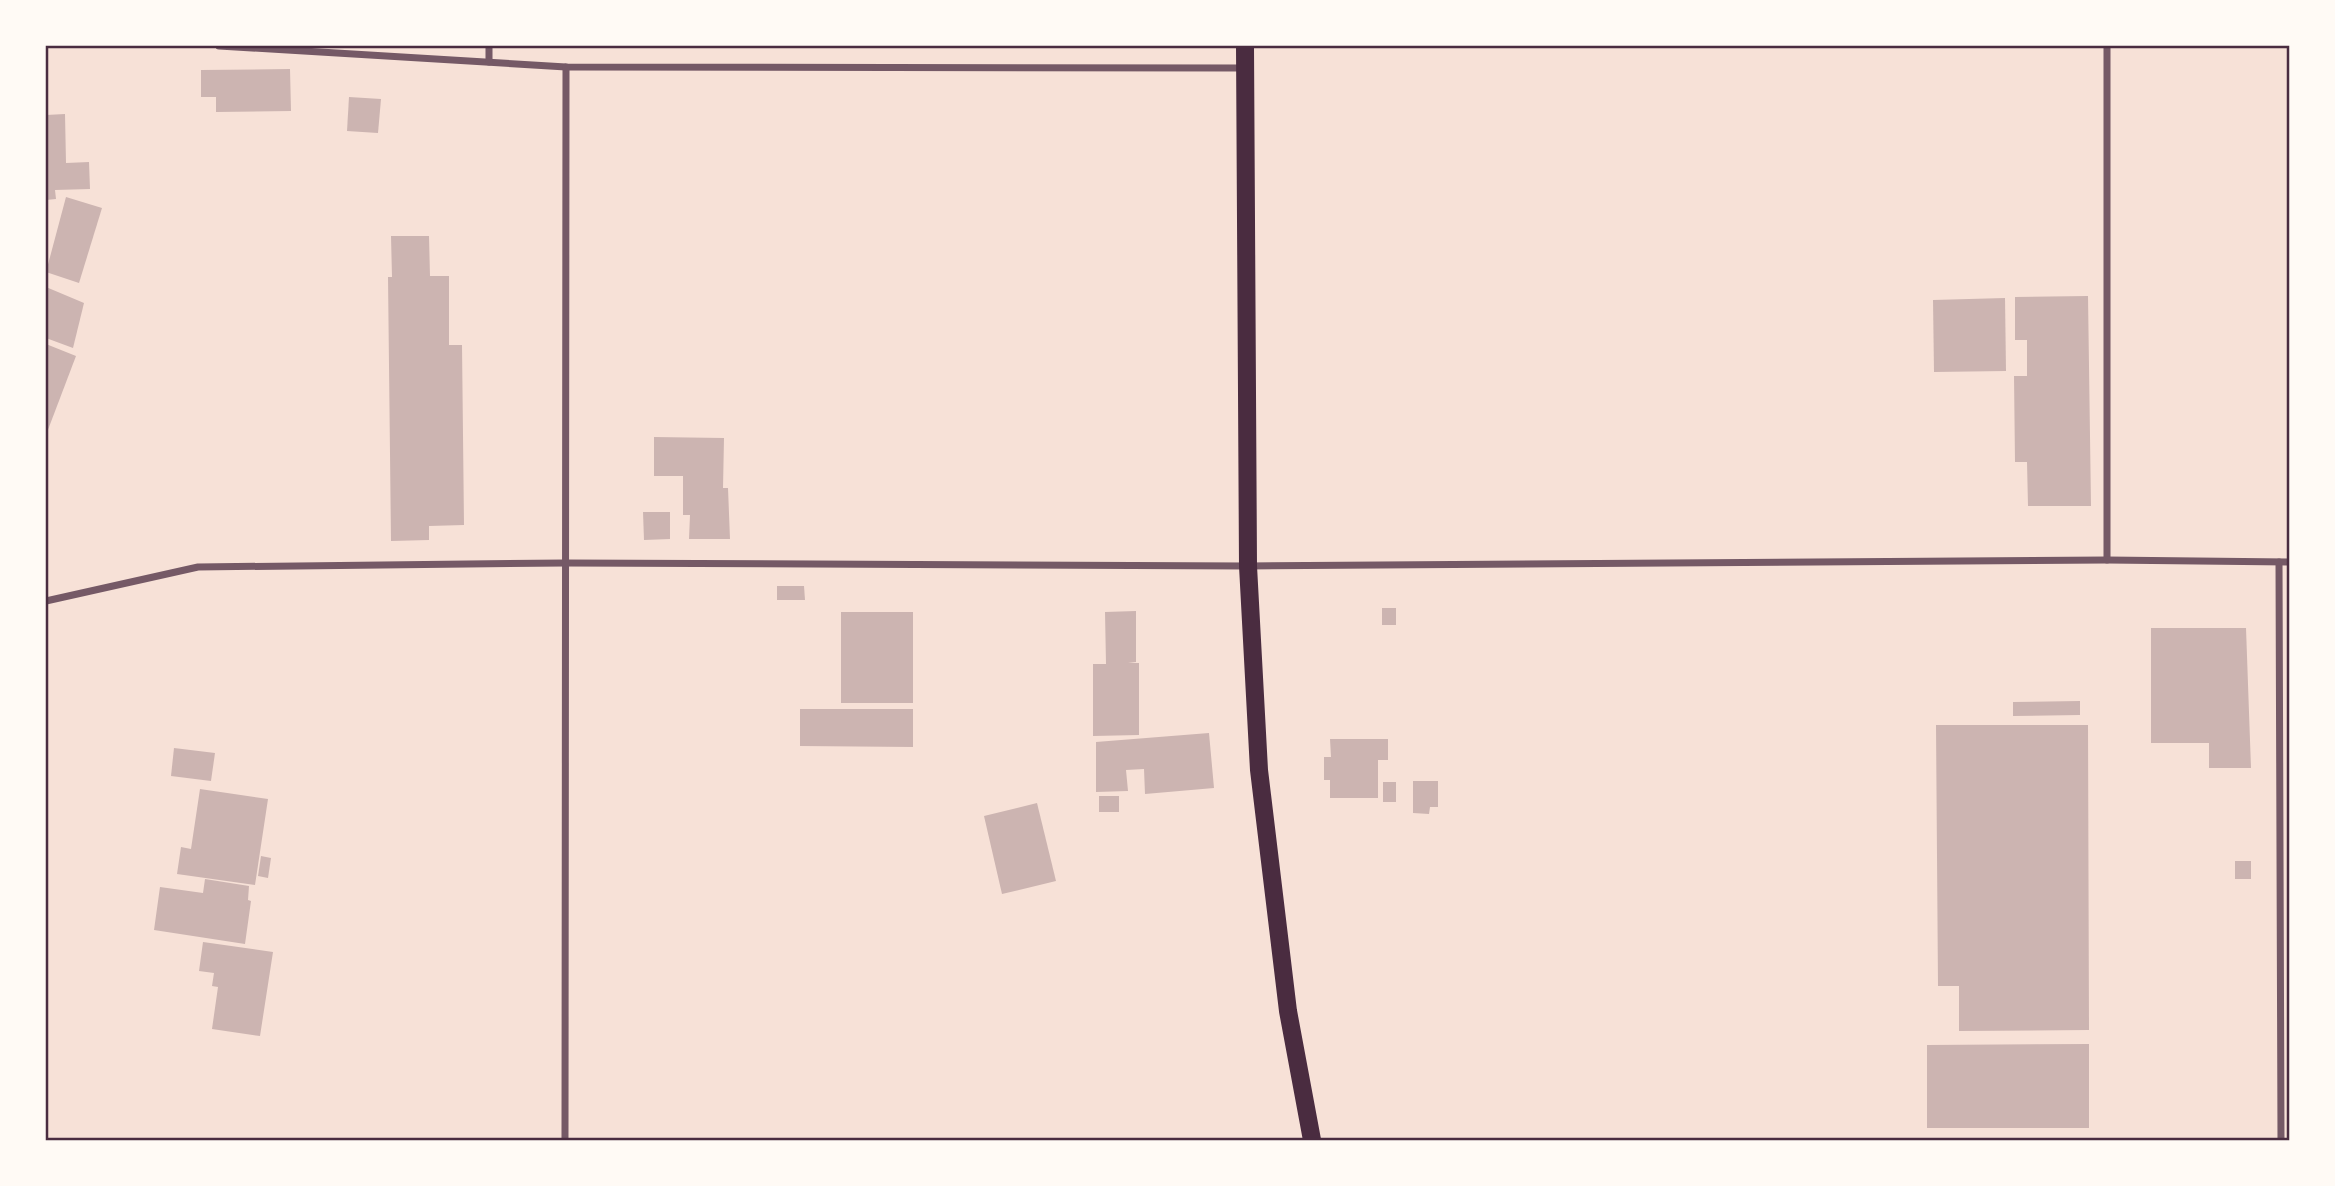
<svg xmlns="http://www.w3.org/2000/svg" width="2335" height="1186" font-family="'Nunito Sans',sans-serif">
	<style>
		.building { fill: #ccb4b1 }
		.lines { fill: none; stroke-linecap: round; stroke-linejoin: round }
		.minor { stroke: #755966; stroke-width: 7 }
		.primary { stroke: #4a2c40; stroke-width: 18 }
		.neatline { fill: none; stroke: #4a2c40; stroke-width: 2.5 }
	</style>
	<rect width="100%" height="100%" fill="#f7e1d7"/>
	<g class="building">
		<path d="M290 69 291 111 216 112V97H201V70Z"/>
		<path d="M349 97 381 99 378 133 347 131Z"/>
		<path d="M65 114 66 163 89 162 90 189 55 190 56 199 46 200V115Z"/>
		<path d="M66 197 102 208 79 283 46 272Z"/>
		<path d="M391 236H429L430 276H449V345H462L464 525 429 526V540L391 541 388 277H392Z"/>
		<path d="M46 287 84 303 73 348 46 338Z"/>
		<path d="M2088 296 2091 506H2028L2027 462H2015L2014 376H2027V340H2015V297Z"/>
		<path d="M2005 298 2006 371 1934 372 1933 300Z"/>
		<path d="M46 344 76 356 46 435Z"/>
		<path d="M654 437 724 438 723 488H728L730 539H689L690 515H683V476H654Z"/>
		<path d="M643 512H670V539L644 540Z"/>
		<path d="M777 586H804L805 600H777Z"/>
		<rect x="1382" y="608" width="14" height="17"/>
		<path d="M1136 611V662L1128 663H1139V735L1093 736V664H1106L1105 612Z"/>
		<rect x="841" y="612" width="72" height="91"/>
		<path d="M2151 628H2246L2251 768H2209V743H2151Z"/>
		<path d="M2080 701V715L2013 716V702Z"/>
		<path d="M800 709H913V747L800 746Z"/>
		<path d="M1936 725H2088L2089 1030 1959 1031V986H1938Z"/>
		<path d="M1209 733 1214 788 1145 794 1144 769 1126 770 1128 791 1096 792V742Z"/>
		<path d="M1330 739H1388V760H1378V798H1330V780H1324V757H1331Z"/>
		<path d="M174 748 215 753 211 781 171 776Z"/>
		<path d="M1413 781H1438V807H1430L1429 814 1413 813Z"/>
		<rect x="1383" y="782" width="13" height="20"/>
		<path d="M200 789 268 799 255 885 177 874 181 847 191 849Z"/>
		<rect x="1099" y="796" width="20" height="16"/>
		<path d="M1037 803 1056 881 1002 894 984 816Z"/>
		<path d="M261 856 271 858 268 878 258 876Z"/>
		<rect x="2235" y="861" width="16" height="18"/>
		<path d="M205 879 249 886 248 900 251 901 245 944 154 930 160 887 203 893Z"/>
		<path d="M203 942 273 952 260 1036 212 1029 218 987 212 986 214 973 199 971Z"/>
		<path d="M2089 1044V1128H1927V1045Z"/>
	</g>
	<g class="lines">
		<g class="minor">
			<path d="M219 46 566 67 1244 68"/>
			<path d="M2107 46V560"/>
			<path d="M489 62V46"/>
			<path d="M2279 562 2281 1140"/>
			<path d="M46 601 198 567 565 563 1248 566 2107 560 2290 562"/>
			<path d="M565 1140 566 67"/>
		</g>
		<path class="primary" d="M1245 46 1248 566 1259 770 1288 1011 1312 1140"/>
	</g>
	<rect width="2335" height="1186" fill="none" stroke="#fffaf5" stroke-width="94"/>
	<rect x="47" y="47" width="2241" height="1092" class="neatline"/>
</svg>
